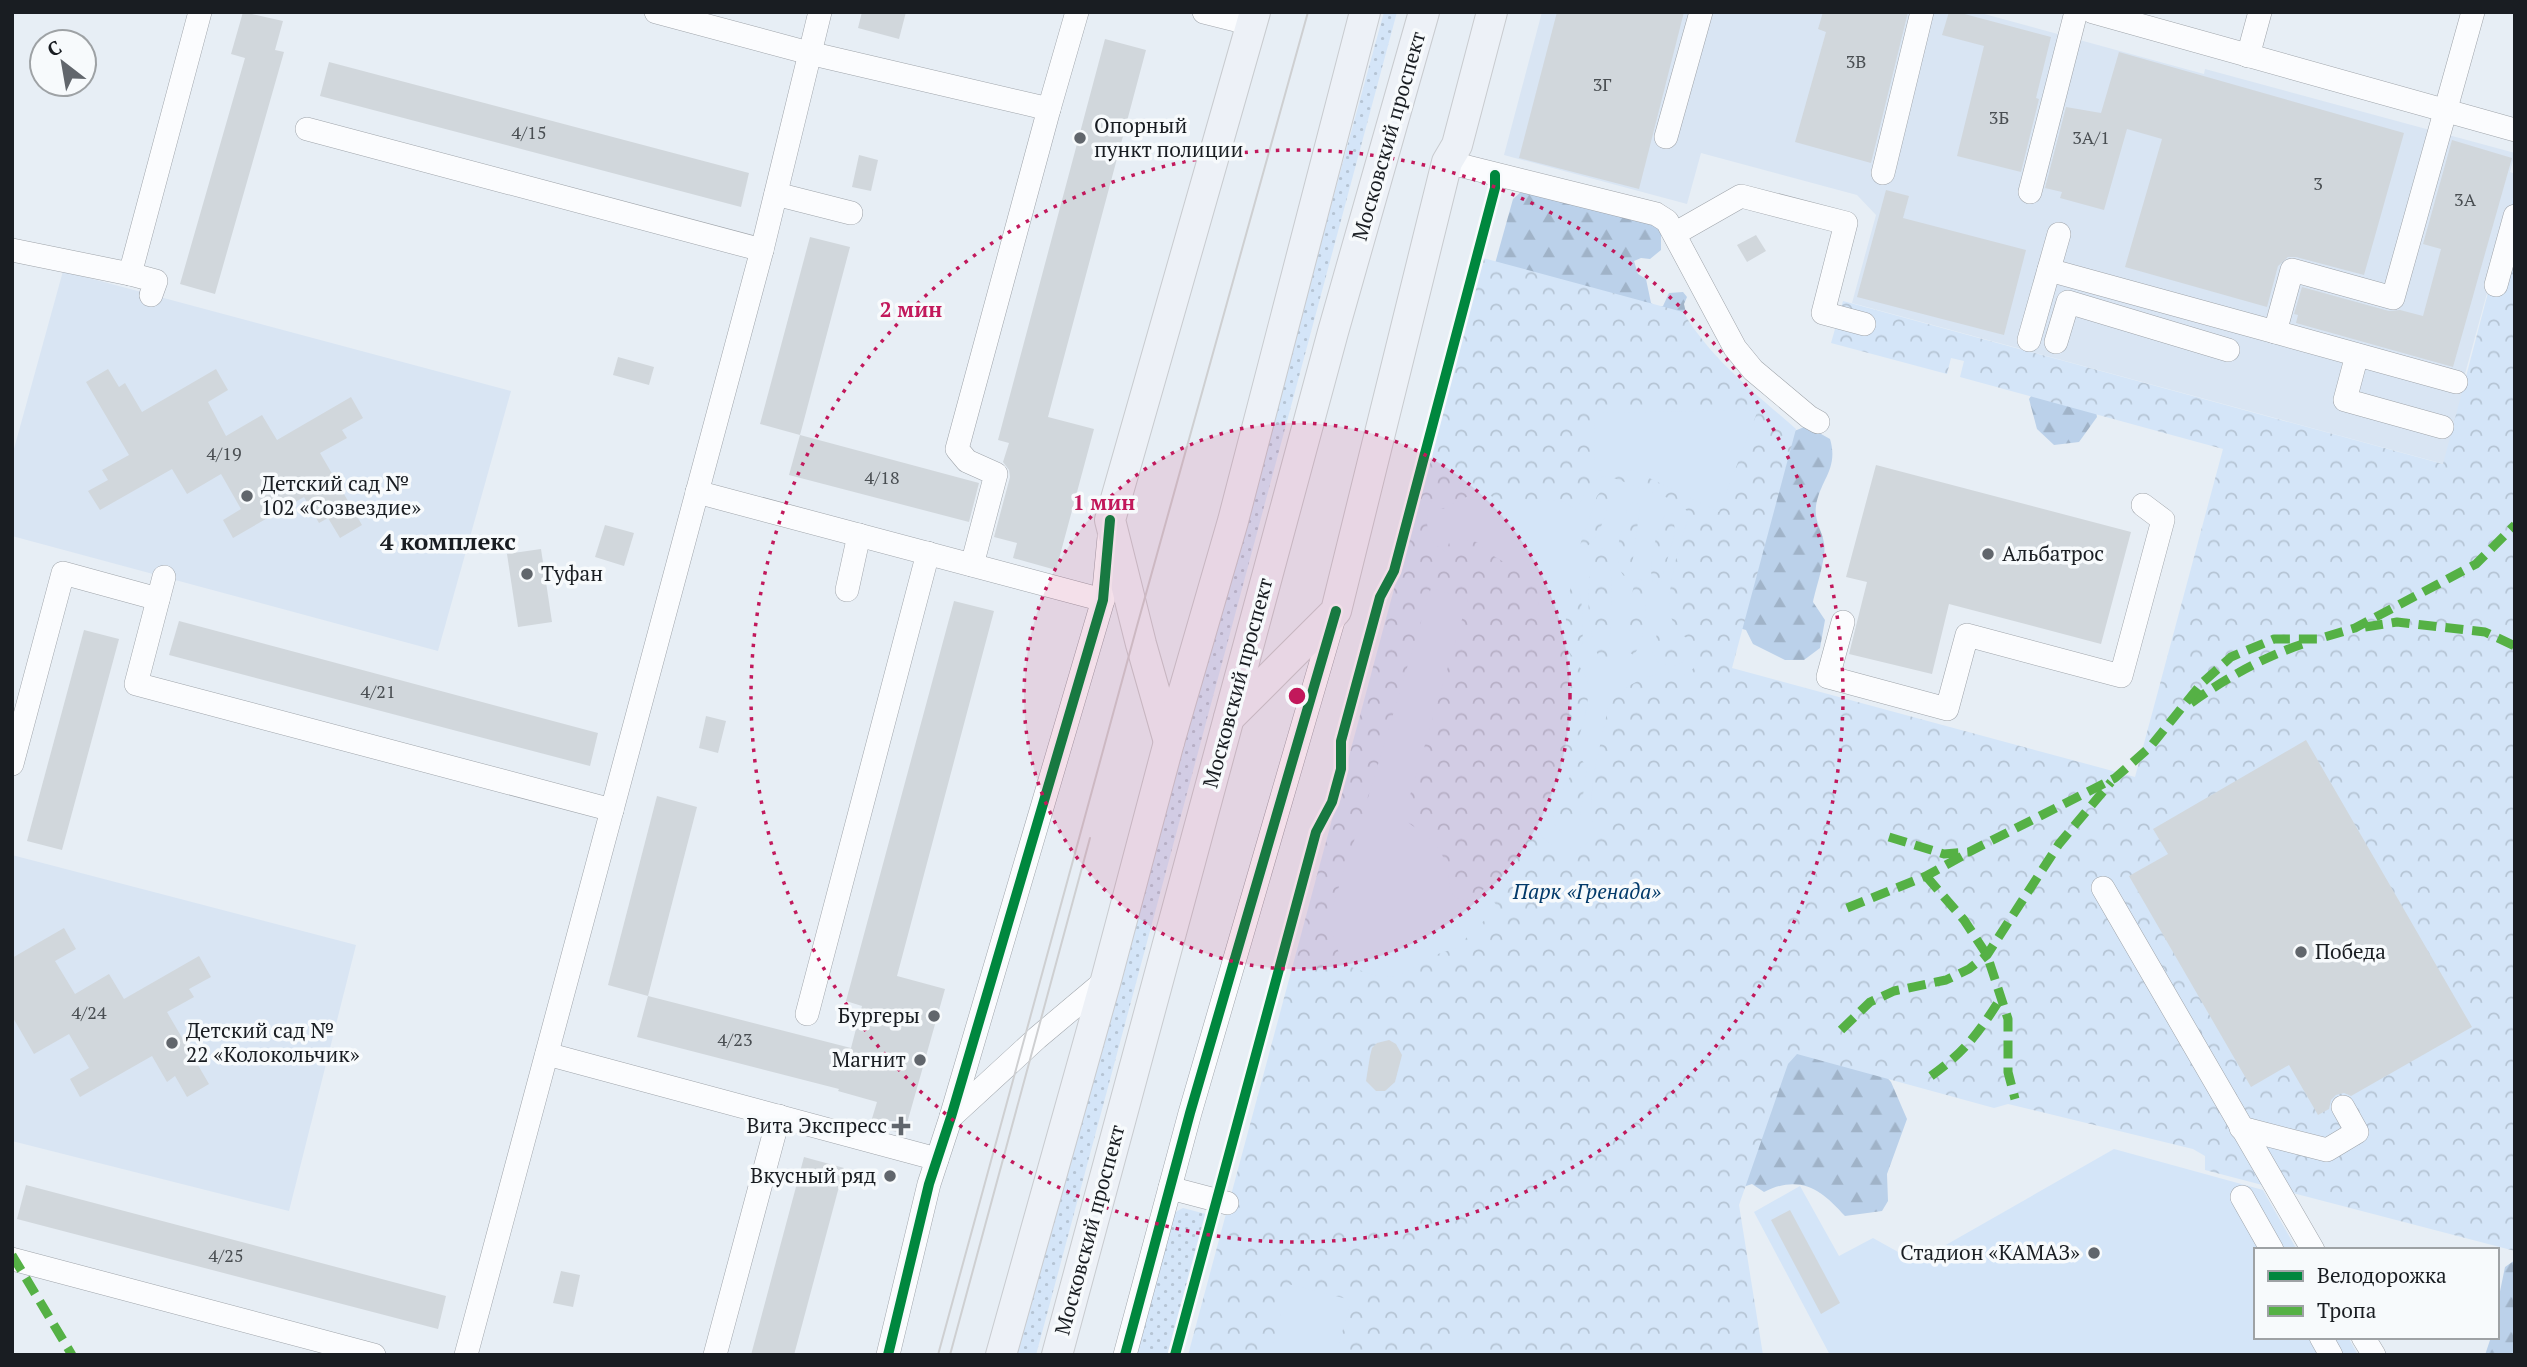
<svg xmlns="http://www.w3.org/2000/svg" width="2527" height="1367" font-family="'PT Serif',serif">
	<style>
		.built { fill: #d9e5f3 }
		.grass { fill: url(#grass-dots) }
		.forest { fill: url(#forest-firs) }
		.park { fill: url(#park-crowns) }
		.pitch { fill: #d4e5f8; fill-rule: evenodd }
		.building { fill: #d1d7dc }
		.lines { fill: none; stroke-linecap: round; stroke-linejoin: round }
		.minor-casing { stroke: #9fa4aa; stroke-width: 24 }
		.major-casing { stroke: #c8cbcf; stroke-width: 32 }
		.minor { stroke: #fbfcfe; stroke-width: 23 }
		.major { stroke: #edf1f7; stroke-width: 30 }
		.tram { stroke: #cecfd1; stroke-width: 2 }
		.quiet { stroke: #55b145; stroke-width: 9; stroke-dasharray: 18 9; stroke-linecap: butt }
		.cycleway-casing { stroke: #f7fafc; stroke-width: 15 }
		.cycleway { stroke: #00873e; stroke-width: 10 }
		.ring { fill: none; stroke: #c2185b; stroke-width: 3.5; stroke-dasharray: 3.5 7 }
		.poi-dot { fill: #61666c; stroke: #f7fafc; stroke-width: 2.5 }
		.labels { text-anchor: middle; stroke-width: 7; stroke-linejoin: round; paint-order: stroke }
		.number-label { font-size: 18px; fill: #494e52 }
		.poi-label { font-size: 21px; fill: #191d22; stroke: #f7fafc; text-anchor: start }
		.street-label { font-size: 21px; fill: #191d22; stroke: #f7fafc }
		.park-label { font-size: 21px; font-style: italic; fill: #033a6a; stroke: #f7fafc }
		.quarter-label { font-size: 24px; font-weight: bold; fill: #191d22; stroke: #f7fafc }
		.centre { fill: #c2185b; stroke: #f7fafc; stroke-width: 3.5 }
		.ring-label { font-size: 21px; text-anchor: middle; font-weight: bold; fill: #c2185b; stroke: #f7fafc; stroke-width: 7; stroke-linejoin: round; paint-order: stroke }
	</style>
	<defs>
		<pattern id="grass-dots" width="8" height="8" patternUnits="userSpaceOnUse" patternTransform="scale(1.75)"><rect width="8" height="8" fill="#d4e5f8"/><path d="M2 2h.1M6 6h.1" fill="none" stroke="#b5c4d4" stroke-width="1.8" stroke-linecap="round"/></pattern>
		<pattern id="forest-firs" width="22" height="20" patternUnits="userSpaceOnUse" patternTransform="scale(1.75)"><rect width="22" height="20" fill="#bbd1ea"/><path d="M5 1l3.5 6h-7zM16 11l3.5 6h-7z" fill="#a0b3c8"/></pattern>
		<pattern id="park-crowns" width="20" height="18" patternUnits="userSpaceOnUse" patternTransform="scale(1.75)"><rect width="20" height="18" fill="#d4e5f8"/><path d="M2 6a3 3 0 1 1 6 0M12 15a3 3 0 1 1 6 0" fill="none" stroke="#b5c4d4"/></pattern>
	</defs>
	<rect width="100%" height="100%" fill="#e7eef5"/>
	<g class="built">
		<path d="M1542 12H1977L2204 74 2205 69 2515 153 2510 172 2515 174V190L2465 374 2467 376 2444 464 1852 303 1876 215 1857 195 1701 153 1687 204 1504 155Z"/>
		<path d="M63 271 511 391 438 651 12 536V456Z"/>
		<path d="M12 855 356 945 289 1211 12 1141Z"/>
	</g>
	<g class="grass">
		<path d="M1384 12H1397L1036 1355H1015L1261 450 1324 231Z"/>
		<path d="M1183 1208 1206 1214 1168 1355H1132L1170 1215Z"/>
	</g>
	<g class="forest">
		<path d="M1522 191 1656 222 1661 233V250L1650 259 1641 258 1634 261 1638 274 1646 279 1651 303 1657 307 1663 306 1669 293 1683 292 1687 297 1684 304 1686 313 1679 323 1437 472 1513 199Z"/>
		<path d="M2042 380 2091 383 2097 417 2079 442 2054 445 2037 429 2029 399Z"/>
		<path d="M1807 426 1830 439C1839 469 1820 480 1816 506 1814 521 1822 530 1824 543 1827 556 1816 587 1813 602L1825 620 1820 648 1804 660H1785L1753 644 1746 630 1739 628 1789 433Z"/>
		<path d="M1674 1017 1883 1073 1891 1082 1907 1119 1887 1174 1888 1201 1882 1211 1845 1216C1821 1189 1800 1174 1764 1192L1752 1184 1737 1189Z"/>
		<path d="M2515 1260V1355H2485L2491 1337H2497V1306L2505 1267Z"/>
	</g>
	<path class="park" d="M2515 190V1251L2205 1170V1156L2193 1149 2008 1104 1994 1108 1797 1054 1788 1064 1739 1205 1763 1355H1188L1483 258 1683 312C1712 360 1754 392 1796 429L1732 668 2135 777 2223 449 1960 377 1964 361 1951 358 1947 374 1831 343 1843 301 2443 464Z"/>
	<g class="pitch">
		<path d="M1758 410 1719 512 1635 471 1594 470 1595 413Z"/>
		<path d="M1608 476 1679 502 1687 511 1688 520C1680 541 1662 601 1673 622 1678 633 1687 638 1696 646 1699 657 1698 669 1685 674 1678 676 1671 672 1663 673 1641 677 1619 688 1608 708L1593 778 1591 805 1594 834 1585 846C1563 853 1532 844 1539 815 1542 802 1554 790 1561 778 1574 755 1590 713 1588 686 1588 673 1565 648 1558 636 1554 629 1552 622 1549 616H1539L1536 613 1542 590 1535 572 1524 561H1502L1492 555 1477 542 1453 539 1449 543 1446 552C1425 541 1424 521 1431 500L1437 508 1443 509 1476 492 1485 493 1501 501 1511 499 1530 502 1555 500 1564 502 1577 510C1586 493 1586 478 1608 476ZM1603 489 1607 491 1609 496C1607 514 1599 541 1582 550L1580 545 1597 496ZM1635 501 1640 507 1631 573 1624 576C1610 560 1623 525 1628 507ZM1666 513 1673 514 1675 532 1661 582 1654 584C1646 570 1657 527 1666 513ZM1603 548C1618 562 1610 635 1608 657L1604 662C1586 651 1581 559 1603 548ZM1640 578C1650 590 1646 646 1633 655L1628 651 1631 597 1635 582ZM1575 581C1583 590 1584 631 1582 644L1580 647C1558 634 1567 602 1572 582ZM1665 631 1670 634 1684 654 1683 662 1674 666 1659 663 1652 652 1657 634ZM1581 759 1587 767 1579 824 1576 830 1562 833 1553 823 1555 807 1578 760Z"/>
		<path d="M1431 588 1468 599 1403 819C1415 828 1429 835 1438 848 1442 854 1446 862 1448 869 1450 884 1446 898 1465 900L1484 889 1498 907 1456 948 1435 955 1405 973 1390 977 1373 975 1351 967 1339 953 1331 930 1333 906 1340 883 1364 811Z"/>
		<path d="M2114 1149 2263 1190 2297 1250H2256V1337H2348L2358 1355H1830L1754 1212 1800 1186 1839 1256 1873 1238 1916 1262Z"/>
		<path d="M1288 1284 1351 1300 1336 1355H1270Z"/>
		<path d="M1456 1336 1470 1341 1478 1355H1441L1444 1343Z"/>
	</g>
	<g class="building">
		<path d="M243 12 283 21 275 50 284 52 215 294 180 284 245 58 231 54Z"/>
		<path d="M862 12H906L899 39 858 28Z"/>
		<path d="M1557 12H1684L1639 189 1519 158Z"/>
		<path d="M1823 12H1908L1871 163 1795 142 1826 32 1818 29Z"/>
		<path d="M1949 12H1957L2051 37 2036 98 2039 99 2021 172 1957 156 1984 46 1942 35Z"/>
		<path d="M1105 39 1146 50 1048 417 1094 429 1056 570 1013 558 1017 543 994 537 1010 477 1009 470 1003 462 1009 443 998 440Z"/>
		<path d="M2119 52 2404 133 2364 275 2296 257H2288L2278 266 2267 307 2125 267 2162 139 2127 129 2104 210 2060 198 2062 192 2045 188 2066 107 2101 113Z"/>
		<path d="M329 62 749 173 741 207 320 96Z"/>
		<path d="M2452 140 2512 158 2453 367 2296 323 2298 315 2294 314 2302 287 2389 311 2400 310 2423 316 2441 249 2423 244Z"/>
		<path d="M859 155 878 160 871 191 852 187Z"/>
		<path d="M1886 190 1909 196 1903 218 2026 250 2004 335 1857 297Z"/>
		<path d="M1756 235 1766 251 1747 262 1737 245Z"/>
		<path d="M810 237 850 247 800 435 760 424Z"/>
		<path d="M618 357 654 367 649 385 613 375Z"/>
		<path d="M108 369 119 387 125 383 142 412 216 369 228 390 208 402 226 436 262 415 277 440 351 397 363 418 342 430 347 438 320 453 362 525 340 538 328 518 319 523 304 497 233 538 223 520 241 509 221 474 187 494 172 469 100 510 88 491 108 480 102 470 129 455 86 382Z"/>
		<path d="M800 435 979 483 969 522 789 475Z"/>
		<path d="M1876 465 2131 532 2101 644 1949 604 1932 674 1849 654 1867 582 1846 577Z"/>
		<path d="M605 525 634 533 624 566 595 557Z"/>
		<path d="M541 549 552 622 518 627 507 554Z"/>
		<path d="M954 601 994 611 897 976 945 989 904 1134 870 1125 877 1102 838 1091 839 1089 637 1037 648 996 851 1048 862 1006 846 1001Z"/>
		<path d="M179 621 598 733 590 766 169 655Z"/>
		<path d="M84 630 119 639 62 850 27 841Z"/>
		<path d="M706 716 726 721 718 753 699 748Z"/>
		<path d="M2306 740 2472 1027 2351 1096 2344 1093 2336 1095 2331 1100 2329 1109 2318 1115 2289 1065 2251 1087 2129 876 2168 854 2153 829Z"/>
		<path d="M657 796 697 807 648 996 608 985Z"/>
		<path d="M64 928 76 949 55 961 75 994 109 974 124 999 199 956 211 977 189 989 194 997 167 1012 209 1084 187 1097 175 1076 167 1082 152 1056 80 1097 70 1079 89 1068 69 1034 34 1054 12 1016V958Z"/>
		<path d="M1389 1040 1396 1044 1402 1055 1395 1082 1385 1091H1376L1366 1081 1370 1056 1372 1048 1377 1043Z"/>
		<path d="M804 1157 844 1168 794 1355H751Z"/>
		<path d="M26 1185 446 1296 438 1329 17 1219Z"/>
		<path d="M1790 1210 1840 1303 1821 1314 1771 1220Z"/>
		<path d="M561 1271 580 1275 573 1307 553 1303Z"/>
	</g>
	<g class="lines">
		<defs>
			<g id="minor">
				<path d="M656 12 809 53 1049 109 957 449 967 461 996 474 972 565"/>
				<path d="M1204 12 1252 24"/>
				<path d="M2093 12 2515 130"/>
				<path d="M2248 56 2260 12"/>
				<path d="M1049 109 1077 12"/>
				<path d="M307 129 762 250"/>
				<path d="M1666 137 1701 12"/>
				<path d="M1447 162 1656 214 1667 221 1735 348 1753 370 1809 417 1818 422"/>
				<path d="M1883 173 1922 12"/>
				<path d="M2030 192 2076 12"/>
				<path d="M776 194 851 213"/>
				<path d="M1676 233 1741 196 1846 223 1823 313 1864 324"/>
				<path d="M12 250 130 274 200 12"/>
				<path d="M2049 270 2275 332"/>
				<path d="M130 274 156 281 151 295"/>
				<path d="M2496 285 2515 216"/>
				<path d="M2029 340 2059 234"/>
				<path d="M2056 342 2068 302 2228 350"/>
				<path d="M2357 355 2345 400 2442 427"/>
				<path d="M2456 382 2275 332 2292 270 2393 298 2473 12"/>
				<path d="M697 492 1103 600"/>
				<path d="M164 577 136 684 612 810"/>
				<path d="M847 590 859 535"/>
				<path d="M1843 622 1828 677 1947 709 1967 635 2121 676 2163 520 2143 505"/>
				<path d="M12 764 63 573 158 599"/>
				<path d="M2103 888 2313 1250"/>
				<path d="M807 1014 928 553"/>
				<path d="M547 1054 937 1159"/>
				<path d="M951 1117 1037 1038 1106 980"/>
				<path d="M2241 1128 2327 1150 2357 1132 2343 1107"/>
				<path d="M1170 1188 1227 1203"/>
				<path d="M2242 1197 2272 1250"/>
				<path d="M12 1259 374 1355"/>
				<path d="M2321 1337 2331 1355"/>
				<path d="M2363 1337 2374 1355"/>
				<path d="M466 1355 762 250 820 12"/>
				<path d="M715 1355 779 1116"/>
				<path d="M888 1355 929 1184 951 1117 1103 600 1109 537"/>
				<path d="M1125 1355 1190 1113 1336 611"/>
			</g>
			<g id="major">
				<path d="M1229 718 1336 611 1447 162 1457 145 1492 12"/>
				<path d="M1169 742 1141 644 1110 520 1255 12"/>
				<path d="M1001 1355 1106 980 1169 742 1233 521 1365 12"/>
				<path d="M1057 1355 1333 332 1424 12"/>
			</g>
		</defs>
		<use href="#minor" class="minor-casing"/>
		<use href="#major" class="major-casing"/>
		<use href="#minor" class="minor"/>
		<use href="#major" class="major"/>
		<g class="tram">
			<path d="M938 1355 1137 626 1308 12"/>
			<path d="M950 1355 1090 838"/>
		</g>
		<g class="quiet">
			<path d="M2365 627 2397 622 2485 632 2515 646"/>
			<path d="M2191 703C2226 678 2265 656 2306 643"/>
			<path d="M1889 837 1944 854 1969 852 2115 778 2150 747 2201 684 2231 657 2274 639H2318L2355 628 2476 564 2515 525"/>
			<path d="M1926 876 1964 920 1987 955 2008 1019V1072L2015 1099"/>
			<path d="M1847 908 1926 876 1966 854"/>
			<path d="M1841 1030 1870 1002 1894 991 1946 980 1969 969 1987 955 2059 844 2111 782"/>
			<path d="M1931 1076C1966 1051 1980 1031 2002 996"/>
			<path d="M12 1255 72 1355"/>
		</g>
		<defs>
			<g id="cycleway">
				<path d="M888 1355 929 1184 951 1117 1103 600 1110 520"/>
				<path d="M1125 1355 1190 1113 1336 611"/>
				<path d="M1175 1355 1316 832 1332 802 1341 769V741L1380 597 1394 571 1495 188V175"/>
			</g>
		</defs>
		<use href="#cycleway" class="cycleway-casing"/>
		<use href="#cycleway" class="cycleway"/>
	</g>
	<circle cx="1297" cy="696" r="273" fill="#c2185b" fill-opacity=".12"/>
	<g class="ring">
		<circle cx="1297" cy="696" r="273"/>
		<circle cx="1297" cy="696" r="546"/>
	</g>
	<g class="poi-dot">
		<circle cx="1080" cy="138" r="7"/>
		<circle cx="247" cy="496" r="7"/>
		<circle cx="1988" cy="554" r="7"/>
		<circle cx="527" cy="574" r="7"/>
		<circle cx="2301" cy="952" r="7"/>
		<circle cx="934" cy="1016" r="7"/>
		<circle cx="172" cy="1043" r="7"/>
		<circle cx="920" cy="1060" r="7"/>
		<path d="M897.5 1115.5h7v7h7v7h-7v7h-7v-7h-7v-7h7z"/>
		<circle cx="890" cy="1176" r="7"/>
		<circle cx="2094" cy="1253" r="7"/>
	</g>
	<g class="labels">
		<g class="number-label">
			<text x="1856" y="68">3В</text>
			<text x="1602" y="91">3Г</text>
			<text x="1999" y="124">3Б</text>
			<text x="529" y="139">4/15</text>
			<text x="2091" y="144">3А/1</text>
			<text x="2318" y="190">3</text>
			<text x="2465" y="206">3А</text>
			<text x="224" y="460">4/19</text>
			<text x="882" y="484">4/18</text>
			<text x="378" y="698">4/21</text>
			<text x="89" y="1019">4/24</text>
			<text x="735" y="1046">4/23</text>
			<text x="226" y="1262">4/25</text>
		</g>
		<g class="poi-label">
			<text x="1094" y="133">Опорный<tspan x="1094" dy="24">пункт полиции</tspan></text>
			<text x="261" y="491">Детский сад №<tspan x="261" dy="24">102 «Созвездие»</tspan></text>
			<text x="2002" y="561">Альбатрос</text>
			<text x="541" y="581">Туфан</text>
			<text x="2315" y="959">Победа</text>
			<text x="920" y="1023" text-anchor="end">Бургеры</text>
			<text x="186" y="1038">Детский сад №<tspan x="186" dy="24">22 «Колокольчик»</tspan></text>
			<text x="906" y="1067" text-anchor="end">Магнит</text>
			<text x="887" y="1133" text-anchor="end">Вита Экспресс</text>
			<text x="876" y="1183" text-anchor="end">Вкусный ряд</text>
			<text x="2080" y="1260" text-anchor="end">Стадион «КАМАЗ»</text>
		</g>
		<g class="street-label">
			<text transform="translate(1389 136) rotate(-74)" y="7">Московский проспект</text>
			<text transform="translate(1238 683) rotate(-75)" y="7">Московский проспект</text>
			<text transform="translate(1090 1230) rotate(-75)" y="7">Московский проспект</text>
		</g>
		<g class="park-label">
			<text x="1587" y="899">Парк «Гренада»</text>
		</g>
		<g class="quarter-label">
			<text x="448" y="550">4 комплекс</text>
		</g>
	</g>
	<circle cx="1297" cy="696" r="10" class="centre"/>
	<g class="ring-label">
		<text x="911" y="317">2 мин</text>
		<text x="1104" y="510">1 мин</text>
	</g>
	<rect width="2527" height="1367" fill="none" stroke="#191d22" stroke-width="28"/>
	<rect x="2254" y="1248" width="245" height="91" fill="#f7fafc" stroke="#9ea2a5" stroke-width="2"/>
	<rect x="2268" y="1271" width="35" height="10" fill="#00873e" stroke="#9ea2a5" stroke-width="2"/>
	<text x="2317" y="1283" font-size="21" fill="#191d22">Велодорожка</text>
	<rect x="2268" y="1306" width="35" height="10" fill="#55b145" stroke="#9ea2a5" stroke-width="2"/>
	<text x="2317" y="1318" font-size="21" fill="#191d22">Тропа</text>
	<g transform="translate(63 63) rotate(329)"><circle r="33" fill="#f7fafc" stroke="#9ea2a5" stroke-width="2"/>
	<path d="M0-5L12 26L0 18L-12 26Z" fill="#61666c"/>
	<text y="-10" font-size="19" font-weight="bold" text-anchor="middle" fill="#191d22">С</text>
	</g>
</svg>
